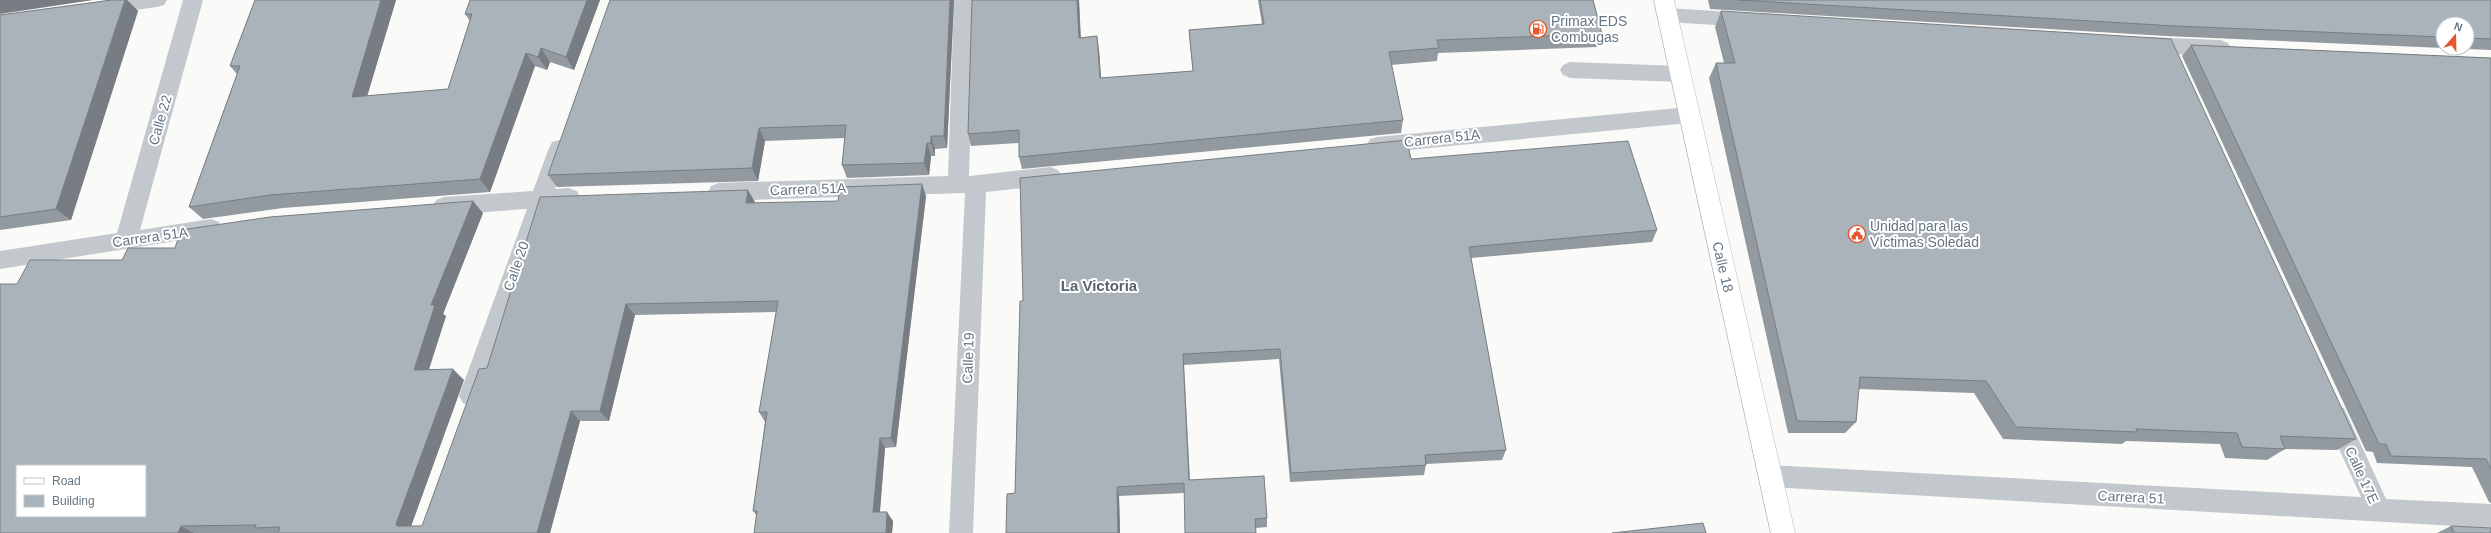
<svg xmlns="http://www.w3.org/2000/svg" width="2491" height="533" font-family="Helvetica,sans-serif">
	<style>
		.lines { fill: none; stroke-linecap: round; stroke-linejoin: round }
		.secondary-casing { stroke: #b3babf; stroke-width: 1 }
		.lane { fill: #c3c8cc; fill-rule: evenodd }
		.street { fill: #c3c8cc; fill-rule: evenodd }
		.secondary { fill: #fff; fill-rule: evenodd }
		.wall { fill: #929a9f }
		.shaded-wall { fill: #777d82 }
		.building { fill: #aab3b9; stroke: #777d82; fill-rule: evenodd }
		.labels { text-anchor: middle; stroke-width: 4; stroke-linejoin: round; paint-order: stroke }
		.poi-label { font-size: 14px; fill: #657683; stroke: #fff; text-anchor: start }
		.street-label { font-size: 14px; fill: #657683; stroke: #fff }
		.neighbourhood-label { font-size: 15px; font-weight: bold; fill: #57646e; stroke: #fff }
	</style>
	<rect width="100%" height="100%" fill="#fafaf8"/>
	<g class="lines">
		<defs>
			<path id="secondary" d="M1654 0H1674L1795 533H1771Z"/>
		</defs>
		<use href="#secondary" class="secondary-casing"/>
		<path class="lane" d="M1570 62 1681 66 1688 69 1691 74 1688 79 1681 82 1570 78 1563 75 1560 70 1563 65Z"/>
		<g class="street">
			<path d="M167 0 164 5 157 7 100 15 93 13 90 8 93 3 105 0Z"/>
			<path d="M183 0H203L140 230 211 219 219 222 222 228 219 234 0 269V251L117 233Z"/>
			<path d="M954 0H974L969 176 1051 167 1058 170 1062 176 1058 182 1051 185 986 192 973 533H949L965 193 719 201 711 198 708 192 711 186 719 183 948 176Z"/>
			<path d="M1667 8 1747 13 1754 15 1757 20 1754 25 1747 27 1667 22 1660 20 1657 15 1660 10Z"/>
			<path d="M2145 37 2221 40 2228 43 2231 48 2228 53 2221 56 2145 53 2138 50 2135 45 2138 40Z"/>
			<path d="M1689 107 1696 109 1699 115 1696 121 1689 123 1377 153 1370 151 1367 145 1370 139 1377 137Z"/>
			<path d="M559 140 566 142 569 148 555 189 569 188 577 191 580 197 577 203 549 207 483 396 479 403 471 406 463 403 459 396 527 209 444 215 436 212 433 206 436 200 444 197 533 191 549 148 552 142Z"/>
			<path d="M2336 405 2344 408 2386 499 2491 504V528L1770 487 1761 484 1758 476 1761 468 1770 465 2361 497 2324 416 2328 408Z"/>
		</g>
		<use href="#secondary" class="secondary"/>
	</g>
	<g class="wall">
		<path d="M112 0H127L138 11 71 220 0 230V15Z"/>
		<path d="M255 0H396L367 96 448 89 470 21 465 14 600 0 574 70 550 62 547 70 535 66 490 192 283 208 203 219 189 207 237 74 230 66Z"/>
		<path d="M954 0 947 148 935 149V156H931L929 175 847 178 842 165 845 138 765 141 758 181 557 187 548 175Z"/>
		<path d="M1079 0 1081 38 1099 50 1101 78 1193 71 1190 43 1189 30 1262 24 1258 0H1593L1602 34 1597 47 1438 53 1437 61 1391 65 1403 120 1401 133 1022 169 1019 157V143L971 146 968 134Z"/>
		<path d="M1708 0H2491V50L2445 48H2467V24H2443V48L2166 36 1710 9Z"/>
		<path d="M1721 11 2356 439 2337 450 2285 449 2267 460 2225 458 2220 444 2126 441 2122 444 2003 439 1974 393 1858 389 1856 422 1845 433H1788L1709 78 1716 63H1724L1715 27Z"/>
		<path d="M2191 45 2491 58V503L2489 502 2472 467 2377 463 2373 452 2366 451 2182 56Z"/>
		<path d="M1411 159 1657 230 1652 242 1471 258 1506 450 1502 460 1426 464 1424 475 1290 482 1279 359 1184 365 1190 480 1267 518V527L1256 528 1184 493 1119 496 1120 533H1006L1015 493 1023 301Z"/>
		<path d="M926 196 896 447 885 448 880 512 893 521 892 533H754L757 516 753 511 765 422 759 412 776 312 635 315 609 421H580L550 533H0L17 284 122 260 175 248 483 213 443 314 446 316 429 370 464 380 411 526H422L487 368 755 202 754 203 838 201Z"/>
		<path d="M2451 526 2491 533H2437Z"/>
	</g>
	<g class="shaded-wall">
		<path d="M0 0H93L0 14Z"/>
		<path d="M125 0H127L138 11 71 220 56 209Z"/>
		<path d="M381 0H396L363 110 352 97Z"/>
		<path d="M587 0H600L574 70 566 57Z"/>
		<path d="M950 0H954L947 148 944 136Z"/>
		<path d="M1077 0H1079L1081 51 1079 38Z"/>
		<path d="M1097 36 1099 50 1102 91 1100 78Z"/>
		<path d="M541 48 550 62 547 70 538 57Z"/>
		<path d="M526 53 535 66 490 192 480 179Z"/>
		<path d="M759 128 765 141 758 181 752 168Z"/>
		<path d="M931 136 935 149V156L931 143Z"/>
		<path d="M927 143 931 156 929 175 924 163Z"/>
		<path d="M922 184 926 196 896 447 891 438Z"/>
		<path d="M748 190 755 202 752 215 746 203Z"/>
		<path d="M473 201 483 213 443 314 446 316 425 380 414 370 431 305Z"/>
		<path d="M626 304 635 315 609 421 600 411Z"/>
		<path d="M453 369 464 380 409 532 397 526 396 524Z"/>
		<path d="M571 411 580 421 550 533H537Z"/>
		<path d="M880 438 885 448 879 521 873 512Z"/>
		<path d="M1117 487 1119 496 1120 533H1118Z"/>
		<path d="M887 512 893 521 892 533H886Z"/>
		<path d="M181 526 194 533H178Z"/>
	</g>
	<g class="building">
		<path d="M112 0H125L56 209 0 217V15Z"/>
		<path d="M255 0H381L352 97 448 89 472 14H465L470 0H587L566 57 541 48 538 57 526 53 480 179 270 195 189 207 240 66H230Z"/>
		<path d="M610 0H950L944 136H931V143H927L924 163 842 165 846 125 759 128 752 168 548 175Z"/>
		<path d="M972 0H1077L1079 38 1097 36 1100 78 1193 71 1189 30 1264 24 1260 0H1593L1602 34 1437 40 1439 48 1389 52 1403 120 1019 157V130L968 134Z"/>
		<path d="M1738 0H2491V39L2467 38V24H2443V37L2175 26Z"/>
		<path d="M1721 11 2171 39 2356 439 2280 436 2285 449 2242 447 2237 433 2136 429 2137 432 2016 427 1986 381 1860 377 1856 422 1797 421 1716 63H1735Z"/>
		<path d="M2191 45 2491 58V469L2486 459 2391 456 2386 444H2379Z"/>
		<path d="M1407 140 1411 159 1628 141 1657 230 1469 247 1506 450 1425 455 1426 465 1291 473 1280 349 1183 354 1189 480 1264 476 1267 518 1255 519 1256 533H1185L1184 483 1117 487 1118 533H1006L1007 494 1015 493 1020 301H1023L1020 178Z"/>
		<path d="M922 184 891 438H880L873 512H887L886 533H754L757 511H753L767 412H759L778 301 626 304 600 411H571L537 533H278L280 527 255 528 256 525 181 526 178 533H0V284H17L30 260H122L128 248H175L181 230 270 217 473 201 431 305H435L414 370 453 369 396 524 397 526H422L479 369 487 368 540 197 748 190 746 203 838 201 840 187ZM17 466H145V516H17Z"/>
		<path d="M1703 523 1706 533H1612Z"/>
		<path d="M2451 526 2491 528V533H2454Z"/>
	</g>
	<defs>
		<symbol id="fuel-ring" viewBox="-11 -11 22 22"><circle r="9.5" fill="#fff" stroke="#e4572e" stroke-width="1.5"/><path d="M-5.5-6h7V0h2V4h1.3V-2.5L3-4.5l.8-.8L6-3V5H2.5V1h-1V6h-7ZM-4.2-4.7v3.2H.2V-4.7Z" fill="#e4572e"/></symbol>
		<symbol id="civic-ring" viewBox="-11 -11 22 22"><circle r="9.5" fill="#fff" stroke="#e4572e" stroke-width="1.5"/><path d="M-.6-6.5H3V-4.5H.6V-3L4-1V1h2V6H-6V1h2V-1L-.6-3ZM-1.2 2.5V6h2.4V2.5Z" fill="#e4572e"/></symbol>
	</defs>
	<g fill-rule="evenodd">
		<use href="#fuel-ring" x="1528" y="19" width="20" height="20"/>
		<use href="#civic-ring" x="1847" y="224" width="20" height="20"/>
	</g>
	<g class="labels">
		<g class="poi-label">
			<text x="1551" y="26">Primax EDS<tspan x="1551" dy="16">Combugas</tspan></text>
			<text x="1870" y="231">Unidad para las<tspan x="1870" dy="16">Víctimas Soledad</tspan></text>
		</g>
		<g class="street-label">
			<text transform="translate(160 120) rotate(-74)" y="5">Calle 22</text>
			<text transform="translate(1442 138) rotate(-6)" y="5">Carrera 51A</text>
			<text transform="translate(808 189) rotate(-2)" y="5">Carrera 51A</text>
			<text transform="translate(150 237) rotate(-8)" y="5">Carrera 51A</text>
			<text transform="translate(516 266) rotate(-71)" y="5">Calle 20</text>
			<text transform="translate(1723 267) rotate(77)" y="5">Calle 18</text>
			<text transform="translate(968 358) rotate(-88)" y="5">Calle 19</text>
			<text transform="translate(2362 475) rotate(65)" y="5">Calle 17E</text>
			<text transform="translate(2131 497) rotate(3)" y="5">Carrera 51</text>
		</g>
		<g class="neighbourhood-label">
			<text x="1099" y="291">La Victoria</text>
		</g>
	</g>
	<rect x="16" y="465" width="130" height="52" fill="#ffffff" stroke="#c1c8cd"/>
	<rect x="24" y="478" width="20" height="6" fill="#ffffff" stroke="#c1c8cd"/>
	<text x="52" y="485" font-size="12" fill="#657683">Road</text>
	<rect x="24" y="495" width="20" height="12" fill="#aab3b9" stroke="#c1c8cd"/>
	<text x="52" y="505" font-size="12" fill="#657683">Building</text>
	<g transform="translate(2455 36) rotate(20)"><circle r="19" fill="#ffffff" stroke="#c1c8cd"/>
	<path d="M0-3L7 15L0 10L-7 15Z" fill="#e4572e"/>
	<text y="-6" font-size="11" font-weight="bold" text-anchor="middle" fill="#657683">N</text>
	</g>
</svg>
